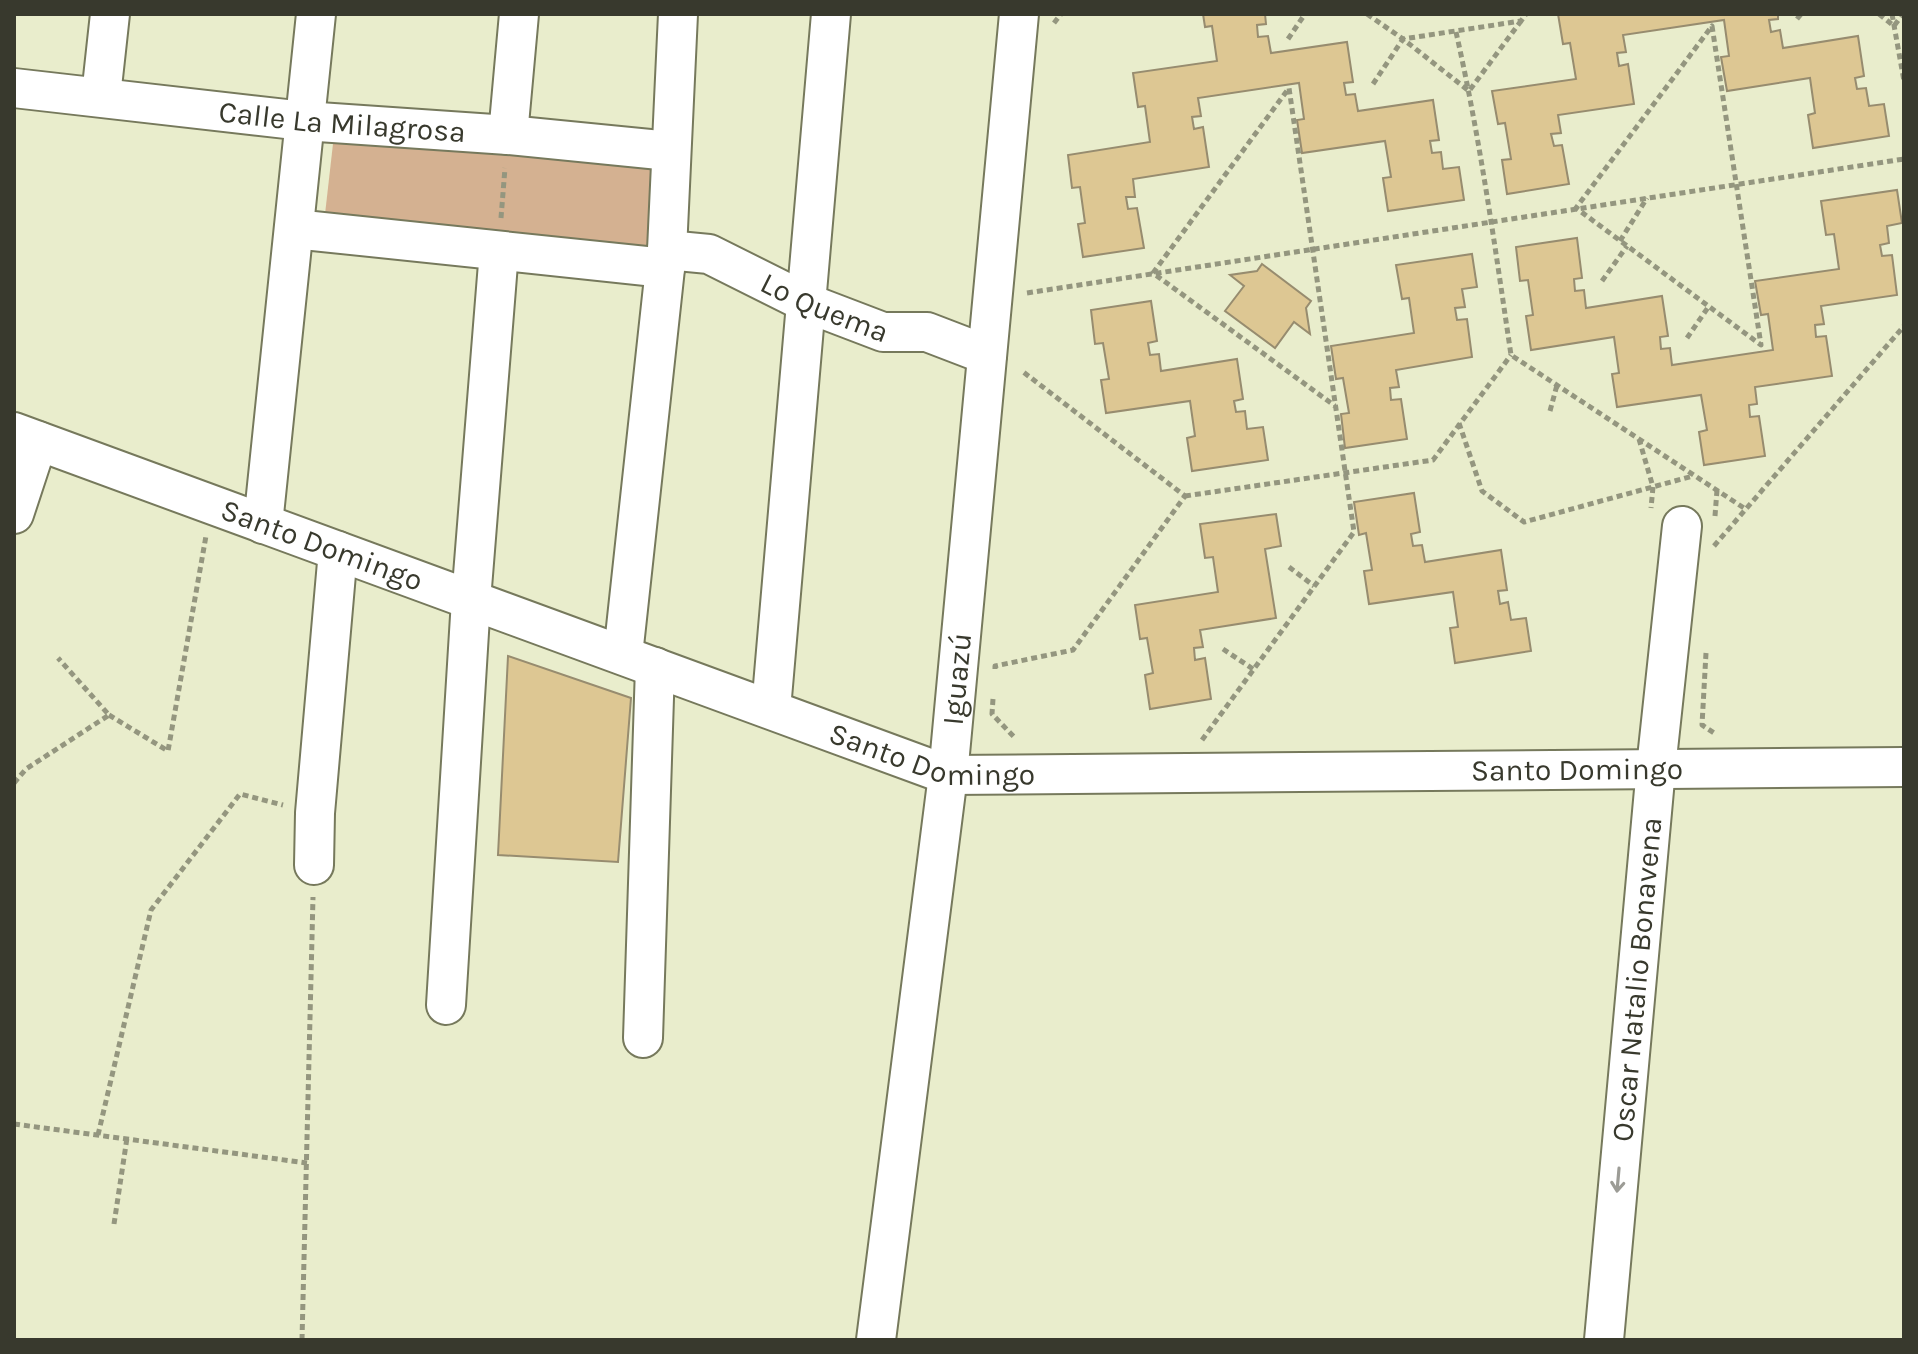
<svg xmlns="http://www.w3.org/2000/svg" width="1918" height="1354" font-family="Karla,sans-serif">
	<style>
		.green { fill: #d4b191 }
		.building { fill: #ddc793; stroke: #978c6f; stroke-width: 2 }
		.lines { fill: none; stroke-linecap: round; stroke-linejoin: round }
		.minor-casing { stroke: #76795c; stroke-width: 42 }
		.path { stroke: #94967f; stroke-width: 5; stroke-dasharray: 6 4; stroke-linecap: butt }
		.minor { stroke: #fff; stroke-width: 38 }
		.oneway { stroke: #9c9c96 }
		.labels { text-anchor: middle; stroke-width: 8; stroke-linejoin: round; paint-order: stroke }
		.street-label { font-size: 30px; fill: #38392d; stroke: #fff }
	</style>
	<rect width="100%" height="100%" fill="#e9edcc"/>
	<path class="green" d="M334 135 659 164 653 257 324 223Z"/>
	<g class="building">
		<path d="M1203 14H1265L1266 24 1257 25 1258 37 1268 36 1271 53 1347 42 1353 82 1344 83 1346 95 1355 94 1358 111 1433 100 1439 140 1430 141 1432 153 1441 152 1443 169 1459 167 1464 200 1388 211 1383 178 1391 177 1385 141 1302 153 1297 120 1304 119 1299 83 1198 98 1201 116 1192 117 1194 129 1203 127 1209 167 1133 179 1135 197H1126L1128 209 1137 208 1144 248 1083 257 1078 224 1085 223 1080 187 1072 188 1068 155 1150 142 1145 106 1138 107 1133 73 1217 61 1212 26 1205 27Z"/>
		<path d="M1558 14H1778V19L1769 20 1771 32 1780 30 1783 48 1858 36 1864 76 1855 78 1857 89 1866 88 1869 106 1884 104 1889 136 1813 148 1808 115 1815 113 1810 78 1727 91 1721 57 1729 56 1724 20 1623 35 1626 52 1617 53 1619 66 1628 64 1634 104 1558 115 1561 133 1551 134 1554 146 1562 145 1569 184 1507 194 1502 160 1511 159 1505 123 1498 124 1492 91 1576 79 1570 43 1563 44Z"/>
		<path d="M1897 190 1902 223 1887 226 1889 243 1880 245 1882 256 1892 255 1897 295 1821 306 1824 324 1815 325 1816 337 1826 336 1832 376 1755 387 1757 404 1749 405 1750 417 1759 416 1765 456 1704 465 1699 432 1707 430 1701 395 1617 407 1612 374 1619 373 1614 337 1531 350 1526 316 1533 315 1528 280 1520 281 1516 247 1577 238 1582 278 1574 279 1575 291 1584 290 1586 308 1662 296 1668 336 1660 337 1661 349 1670 348 1672 365 1773 350 1768 314 1761 315 1755 281 1839 269 1834 234 1826 235 1821 201Z"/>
		<path d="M1472 254 1477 287 1462 289 1465 307 1455 308 1457 320 1467 319 1472 357 1396 370 1399 387 1390 388 1391 400 1401 399 1407 439 1345 448 1341 414 1349 413 1343 378 1336 379 1331 346 1414 333 1409 298 1402 299 1396 265Z"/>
		<path d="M1262 264 1311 301 1306 308 1310 334 1294 322 1275 348 1225 311 1244 286 1230 275 1257 271Z"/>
		<path d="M1151 301 1157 341 1148 343 1150 355 1159 354 1161 371 1237 359 1243 399 1234 401 1236 412 1245 411 1247 429 1263 427 1268 460 1192 471 1187 438 1195 436 1190 401 1106 413 1101 380 1109 379 1103 343 1095 344 1091 310Z"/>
		<path d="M1414 493 1420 532 1411 534 1413 546 1422 545 1425 562 1501 550 1507 590 1498 591 1500 604 1508 602 1511 620 1526 618 1531 651 1455 663 1450 628 1458 627 1453 592 1369 604 1364 571 1372 570 1366 533 1359 535 1354 502Z"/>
		<path d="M1276 514 1281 546 1265 549 1276 618 1200 630 1203 647 1194 648 1195 660 1205 658 1211 699 1150 709 1145 675 1153 673 1147 638 1140 639 1135 605 1218 592 1213 557 1205 558 1200 524Z"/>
		<path d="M508 656 631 698 618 862 498 855Z"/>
	</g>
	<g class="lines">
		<defs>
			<g id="minor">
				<path id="s1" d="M14 88 304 121 508 135 670 151"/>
				<path d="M101 96 110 14"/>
				<path d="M508 135 519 14"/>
				<path d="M294 229 665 268"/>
				<path id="s2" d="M667 250 709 254 807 303 883 332H927L987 355"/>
				<path id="s3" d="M14 432 948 775 1904 767"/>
				<path d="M14 514 38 441"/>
				<path d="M263 524 316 14"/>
				<path d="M623 655 667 250 678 14"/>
				<path d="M771 709 831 14"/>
				<path d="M314 865 315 813 338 551"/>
				<path d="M446 1005 471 600 499 251"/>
				<path d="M643 1038 655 667"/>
				<path id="s4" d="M876 1340 948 775 1019 14"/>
				<path id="s5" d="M1604 1340 1656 768 1682 526"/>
			</g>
		</defs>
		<use href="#minor" class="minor-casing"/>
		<g class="path">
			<path d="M1367 14 1403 39 1521 21 1526 14"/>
			<path d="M1879 14 1894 26 1903 14"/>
			<path d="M1892 14 1904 81"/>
			<path d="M1797 19 1801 14"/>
			<path d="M1054 23 1061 14"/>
			<path d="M1712 26 1761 345 1576 208Z"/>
			<path d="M1456 32C1480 138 1495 247 1511 355L1747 510"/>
			<path d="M1288 39 1305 14"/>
			<path d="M1373 84 1403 39 1469 91 1521 21"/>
			<path d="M501 218 505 168"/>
			<path d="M1620 241 1647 198"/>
			<path d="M1602 281 1627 246"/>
			<path d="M1027 293 1904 159"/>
			<path d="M1687 338 1709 306"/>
			<path d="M1550 411 1557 385"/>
			<path d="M1459 423 1482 491 1524 522 1693 476"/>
			<path d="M1639 439 1653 487 1651 508"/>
			<path d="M1185 496 1433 460 1511 355"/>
			<path d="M1715 516 1717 490"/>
			<path d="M1714 546 1904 326"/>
			<path d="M1289 567 1314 586"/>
			<path d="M1223 649 1253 669"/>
			<path d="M1706 653 1702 725 1714 733"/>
			<path d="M995 669V666L1073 650 1185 496 1022 371"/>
			<path d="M993 699 992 714 1016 739"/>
			<path d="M109 715 168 751 206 536"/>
			<path d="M1202 740 1354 532 1289 88 1153 273 1335 406"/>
			<path d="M14 783 26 769 109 715 58 658"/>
			<path d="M14 1124 307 1163"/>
			<path d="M98 1135 151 910 240 794 283 805"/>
			<path d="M114 1224 127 1138"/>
			<path d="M302 1340 313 897"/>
		</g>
		<use href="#minor" class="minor"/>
	</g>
	<defs><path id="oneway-shaft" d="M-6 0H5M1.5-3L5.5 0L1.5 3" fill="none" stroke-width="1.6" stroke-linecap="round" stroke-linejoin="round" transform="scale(2)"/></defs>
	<use class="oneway" href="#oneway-shaft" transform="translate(1618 1180) rotate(95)"/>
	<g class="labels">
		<g class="street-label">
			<text dy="10" stroke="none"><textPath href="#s1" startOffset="330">Calle La Milagrosa</textPath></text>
			<text dy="10" stroke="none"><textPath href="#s2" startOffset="170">Lo Quema</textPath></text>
			<text dy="10" stroke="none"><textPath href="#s3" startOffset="328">Santo Domingo</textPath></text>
			<text dy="10" stroke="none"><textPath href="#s4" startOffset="666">Iguazú</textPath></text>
			<text dy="10" stroke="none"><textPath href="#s3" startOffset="976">Santo Domingo</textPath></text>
			<text dy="10" stroke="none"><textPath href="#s3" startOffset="1624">Santo Domingo</textPath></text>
			<text dy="10" stroke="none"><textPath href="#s5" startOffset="362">Oscar Natalio Bonavena</textPath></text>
		</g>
	</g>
	<rect width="1918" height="1354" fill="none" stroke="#38392d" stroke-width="32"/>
</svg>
